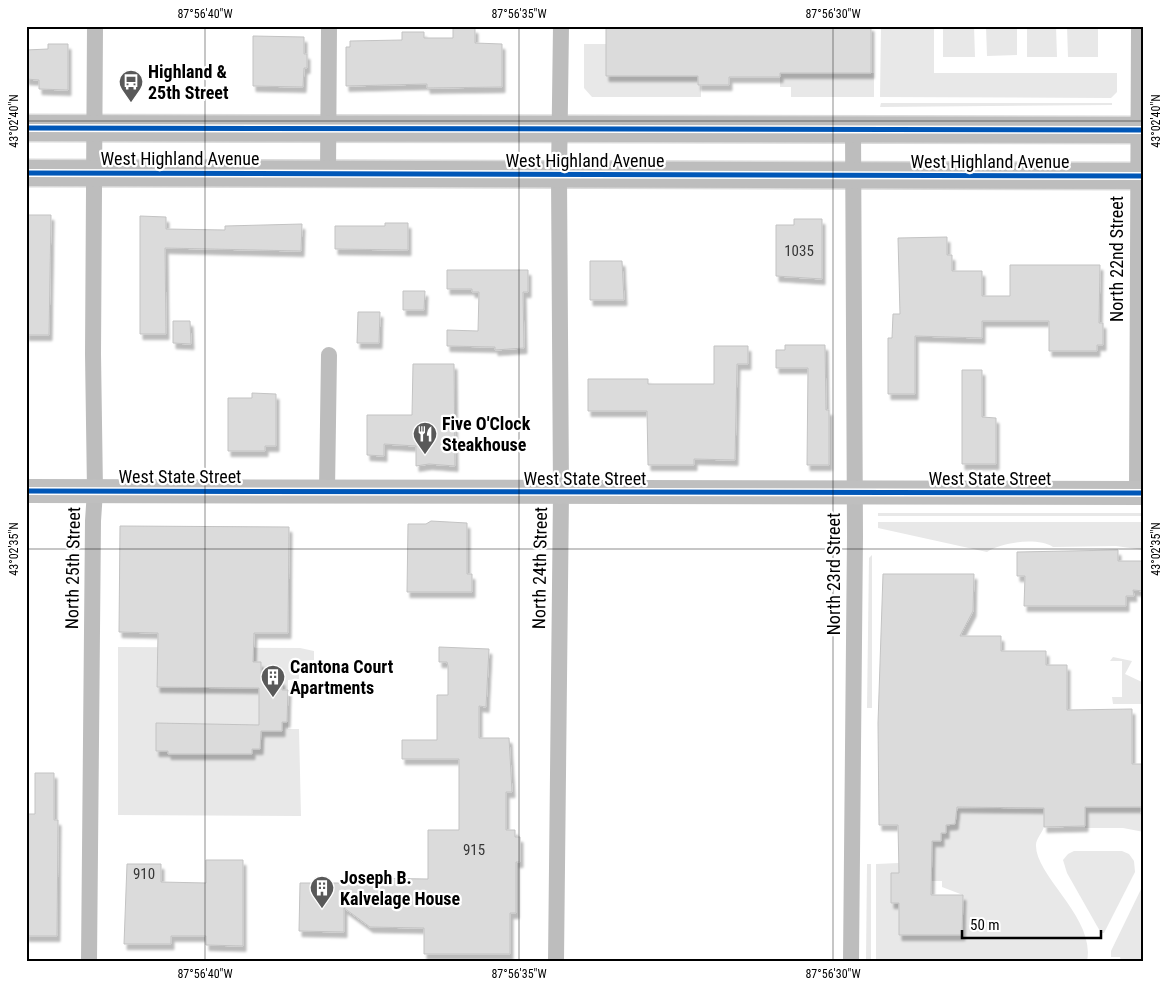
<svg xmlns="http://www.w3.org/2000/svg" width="1170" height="987" font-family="'Roboto Condensed',sans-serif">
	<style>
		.green { fill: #e8e8e8 }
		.building { fill: #dbdbdb; stroke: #c3c3c3; filter: url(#shadow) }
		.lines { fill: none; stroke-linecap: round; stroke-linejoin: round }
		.primary-casing { stroke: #dbdbdb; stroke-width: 29 }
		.street { stroke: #bdbdbd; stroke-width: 16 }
		.secondary { stroke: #bfbfbf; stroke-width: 24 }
		.primary { stroke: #bdbdbd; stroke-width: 26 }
		.cycleway-casing { stroke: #fff; stroke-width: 8 }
		.cycleway { stroke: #0057b8; stroke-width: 5 }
		.ticks { fill: none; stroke: #000; stroke-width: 1; stroke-opacity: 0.45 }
		.labels { text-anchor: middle; stroke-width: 4.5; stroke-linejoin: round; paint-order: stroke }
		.number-label { font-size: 15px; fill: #373737 }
		.poi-label { font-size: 18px; font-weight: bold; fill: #000; stroke: #fff; text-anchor: start }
		.street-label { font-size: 18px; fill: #000; stroke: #fff }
		.neatline { fill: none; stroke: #000; stroke-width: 2 }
		.ticks-label { font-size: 12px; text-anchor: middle; fill: #000 }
	</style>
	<defs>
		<filter id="shadow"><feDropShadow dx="3" dy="5.5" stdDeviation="1" flood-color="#0004"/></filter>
	</defs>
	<rect width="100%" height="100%" fill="#fff"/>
	<g class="green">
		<path d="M881 26H934V73H1117V92L1111 98 880 97Z"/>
		<path d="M943 26H974L975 57H943Z"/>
		<path d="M986 26H1017V55L987 56Z"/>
		<path d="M1027 26H1056L1057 57H1027Z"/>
		<path d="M1067 26H1098V57H1068Z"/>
		<path d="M584 44H606V76H701V97H592L584 88Z"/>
		<path d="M780 73H874V97H791V87H780Z"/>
		<path d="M881 103H1112V105L880 107Z"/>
		<rect x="878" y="513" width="266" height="3"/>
		<path d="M878 522H1144V550L1116 546 1053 547C1038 537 1001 542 987 552L878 528Z"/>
		<path d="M872 555V708H867L869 558Z"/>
		<path d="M118 647 300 648 314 651V660L299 661V679L288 680V729H299L301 816 118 815Z"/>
		<path d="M1113 657 1132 661 1125 674 1144 683V704H1113L1112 697H1122V661H1110Z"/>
		<path d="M1085 807H1140V813H1144V832L1123 828H1085Z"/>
		<path d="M1044 808C1044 814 1046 822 1044 827 1042 833 1036 839 1036 845 1035 876 1096 918 1087 961H876V864L899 863V873H891L899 903V935H962L963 895 942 887V881H931L932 841H941V833H946V825L955 824 957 809Z"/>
		<path d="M1074 851H1122L1129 854 1134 861 1135 872 1104 933H1101L1067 873 1063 860 1068 854Z"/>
		<path d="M867 864H871V960H866Z"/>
		<path d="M1144 883V961H1121L1120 957H1111V951Z"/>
	</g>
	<g class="building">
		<path d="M606 26H871V73H780V77H729V85H698V76H606Z"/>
		<path d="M453 28H475V43L502 44V87L427 88V84L346 86V47H350V41L402 40V32H424V38H453Z"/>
		<path d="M253 36 304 37V54H307V68H304L303 87 253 86Z"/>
		<path d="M48 44H68V90L39 89V80L26 79V50L48 49Z"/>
		<path d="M26 215H51L49 335H26Z"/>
		<path d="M140 216 166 217V229L225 230V226L302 224 301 251 165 248 166 334H140Z"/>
		<path d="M794 219H822V279L776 276V225H794Z"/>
		<path d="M385 223H408V250L335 249V226H385Z"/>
		<path d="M947 237V255H952V271H982V296H1010V265H1100L1099 323H1103V345H1097V351H1049V321H982V338L915 336V394H888V338H892L893 314H900L898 238Z"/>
		<path d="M590 261H622L624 300H590Z"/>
		<path d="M447 270H528V292H523L524 348 495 350V347L447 346V330L478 331 479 292H472V289H447Z"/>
		<path d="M403 291H425L424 310H403Z"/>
		<path d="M358 312H380L379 343H357Z"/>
		<path d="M173 321H190L191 344 173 343Z"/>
		<path d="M785 345H825L826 410H829V465H807L808 368H776V350H785Z"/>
		<path d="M714 346H748V364H737L735 460 694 459V465H648L647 411H588V379H648V384H714Z"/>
		<path d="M413 364H454L455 466 429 464 416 466V446L384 444V456L367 455V415H412Z"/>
		<path d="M962 370H982V417L996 418V464H962Z"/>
		<path d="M252 393 276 394V446H265V451H228V398H252Z"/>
		<path d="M431 521 467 523V574H472V592H407L408 524H426Z"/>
		<path d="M120 526 289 527 288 633H254L253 662H261V679L282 680V690H288L287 722H282V731H261L260 749H252V754H168V751H156V723L259 725V688L157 687 158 633 119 632Z"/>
		<path d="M1118 550V561H1144V591L1133 590 1134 596H1126V606H1024L1025 576H1017V552Z"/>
		<path d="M883 574H974L973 611 960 636H1001V651H1046V665H1067V710L1132 709V764H1144V807H1085V826L1044 827V808L957 807 955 824 946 825V833H941V841H932L931 895H963L962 935H899V903H891V873H899L898 825H879L878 723Z"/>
		<path d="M439 647 489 649 486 707 479 706V738H509L512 792H506V830H515V837H520V862H516V913H510V954H424V928L370 927 344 908V932L299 931 300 883H364V878L428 879V830H459V759H402V740H437V695H448V666L447 662H439Z"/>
		<path d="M35 773H54V820H58L57 936H26V814H35Z"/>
		<path d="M206 860H243V946L206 945V936H171V944H124L127 864H161V882L206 883Z"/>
	</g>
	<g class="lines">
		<defs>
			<g id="primary">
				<path d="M26 128 1144 130"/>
				<path d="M26 173 1144 176"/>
			</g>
		</defs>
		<use href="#primary" class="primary-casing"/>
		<g class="street">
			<path d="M328 173 329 26"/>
			<path d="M327 490 329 355"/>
			<path d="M1137 493 1139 26"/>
			<path d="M89 961 93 521 95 491 93 354 95 26"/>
			<path d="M556 961 561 493 559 175 561 26"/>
			<path d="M851 961 855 536 853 128"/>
		</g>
		<path class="secondary" d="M26 491 1144 493"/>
		<use href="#primary" class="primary"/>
		<defs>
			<g id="cycleway">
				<path d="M26 128 1144 130"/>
				<path d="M26 173 1144 176"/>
				<path d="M26 491 1144 493"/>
			</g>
		</defs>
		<use href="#cycleway" class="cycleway-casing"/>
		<use href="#cycleway" class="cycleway"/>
	</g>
	<path class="ticks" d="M205 26V961M519 26V961M833 26V961M26 121H1144M26 549H1144"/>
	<defs>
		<symbol id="bus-pin" viewBox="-11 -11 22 30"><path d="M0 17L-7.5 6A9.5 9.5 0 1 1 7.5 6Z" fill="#595959" stroke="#fff"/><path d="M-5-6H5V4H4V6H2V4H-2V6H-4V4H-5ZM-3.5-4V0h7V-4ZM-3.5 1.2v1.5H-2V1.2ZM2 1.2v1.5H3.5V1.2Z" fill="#fff"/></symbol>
		<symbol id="restaurant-pin" viewBox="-11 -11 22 30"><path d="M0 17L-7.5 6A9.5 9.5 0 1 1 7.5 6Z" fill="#595959" stroke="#fff"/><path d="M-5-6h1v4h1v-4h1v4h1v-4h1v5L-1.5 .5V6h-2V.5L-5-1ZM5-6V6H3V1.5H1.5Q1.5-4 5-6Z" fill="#fff"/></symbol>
		<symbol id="building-pin" viewBox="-11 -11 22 30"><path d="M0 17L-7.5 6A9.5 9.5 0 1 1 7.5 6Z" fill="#595959" stroke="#fff"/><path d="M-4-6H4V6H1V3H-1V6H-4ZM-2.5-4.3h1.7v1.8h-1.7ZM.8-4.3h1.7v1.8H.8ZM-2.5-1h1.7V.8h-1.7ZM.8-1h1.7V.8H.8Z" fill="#fff"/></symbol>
	</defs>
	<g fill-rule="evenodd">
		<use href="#bus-pin" x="117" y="68" width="28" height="38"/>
		<use href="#restaurant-pin" x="411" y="420" width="28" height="38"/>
		<use href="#building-pin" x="259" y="663" width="28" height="38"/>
		<use href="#building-pin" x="308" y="874" width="28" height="38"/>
	</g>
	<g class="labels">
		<g class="number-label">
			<text x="799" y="256">1035</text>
			<text x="474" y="855">915</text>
			<text x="144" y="879">910</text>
		</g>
		<g class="poi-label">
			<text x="148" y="78">Highland &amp;<tspan x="148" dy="21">25th Street</tspan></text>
			<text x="442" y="430">Five O'Clock<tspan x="442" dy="21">Steakhouse</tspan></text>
			<text x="290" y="673">Cantona Court<tspan x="290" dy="21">Apartments</tspan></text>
			<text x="340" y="884">Joseph B.<tspan x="340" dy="21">Kalvelage House</tspan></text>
		</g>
		<g class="street-label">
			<text x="180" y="165">West Highland Avenue</text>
			<text x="585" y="167">West Highland Avenue</text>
			<text x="990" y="168">West Highland Avenue</text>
			<text transform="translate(1117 259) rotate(-90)" y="6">North 22nd Street</text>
			<text x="180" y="483">West State Street</text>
			<text x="585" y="485">West State Street</text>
			<text x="990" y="485">West State Street</text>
			<text transform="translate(73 568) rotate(-89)" y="6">North 25th Street</text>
			<text transform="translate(540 568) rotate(-89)" y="6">North 24th Street</text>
			<text transform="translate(834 574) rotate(-90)" y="6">North 23rd Street</text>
		</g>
	</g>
	<rect width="1170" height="987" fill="none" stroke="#ffffff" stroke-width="55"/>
	<path d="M962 930v8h139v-8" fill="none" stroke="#000000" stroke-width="2.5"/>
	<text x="970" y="930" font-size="15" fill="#000000" stroke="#ffffff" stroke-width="4" paint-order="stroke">50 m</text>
	<rect x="28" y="28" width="1114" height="932" class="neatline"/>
	<g class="ticks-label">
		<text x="205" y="18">87°56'40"W</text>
		<text x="519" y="18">87°56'35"W</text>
		<text x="833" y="18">87°56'30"W</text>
		<text transform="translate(14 121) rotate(-90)" y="4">43°02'40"N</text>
		<text transform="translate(1156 121) rotate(-90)" y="4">43°02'40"N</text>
		<text transform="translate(14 549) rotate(-90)" y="4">43°02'35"N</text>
		<text transform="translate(1156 549) rotate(-90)" y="4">43°02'35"N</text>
		<text x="205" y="978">87°56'40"W</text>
		<text x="519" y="978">87°56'35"W</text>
		<text x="833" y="978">87°56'30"W</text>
	</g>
</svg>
